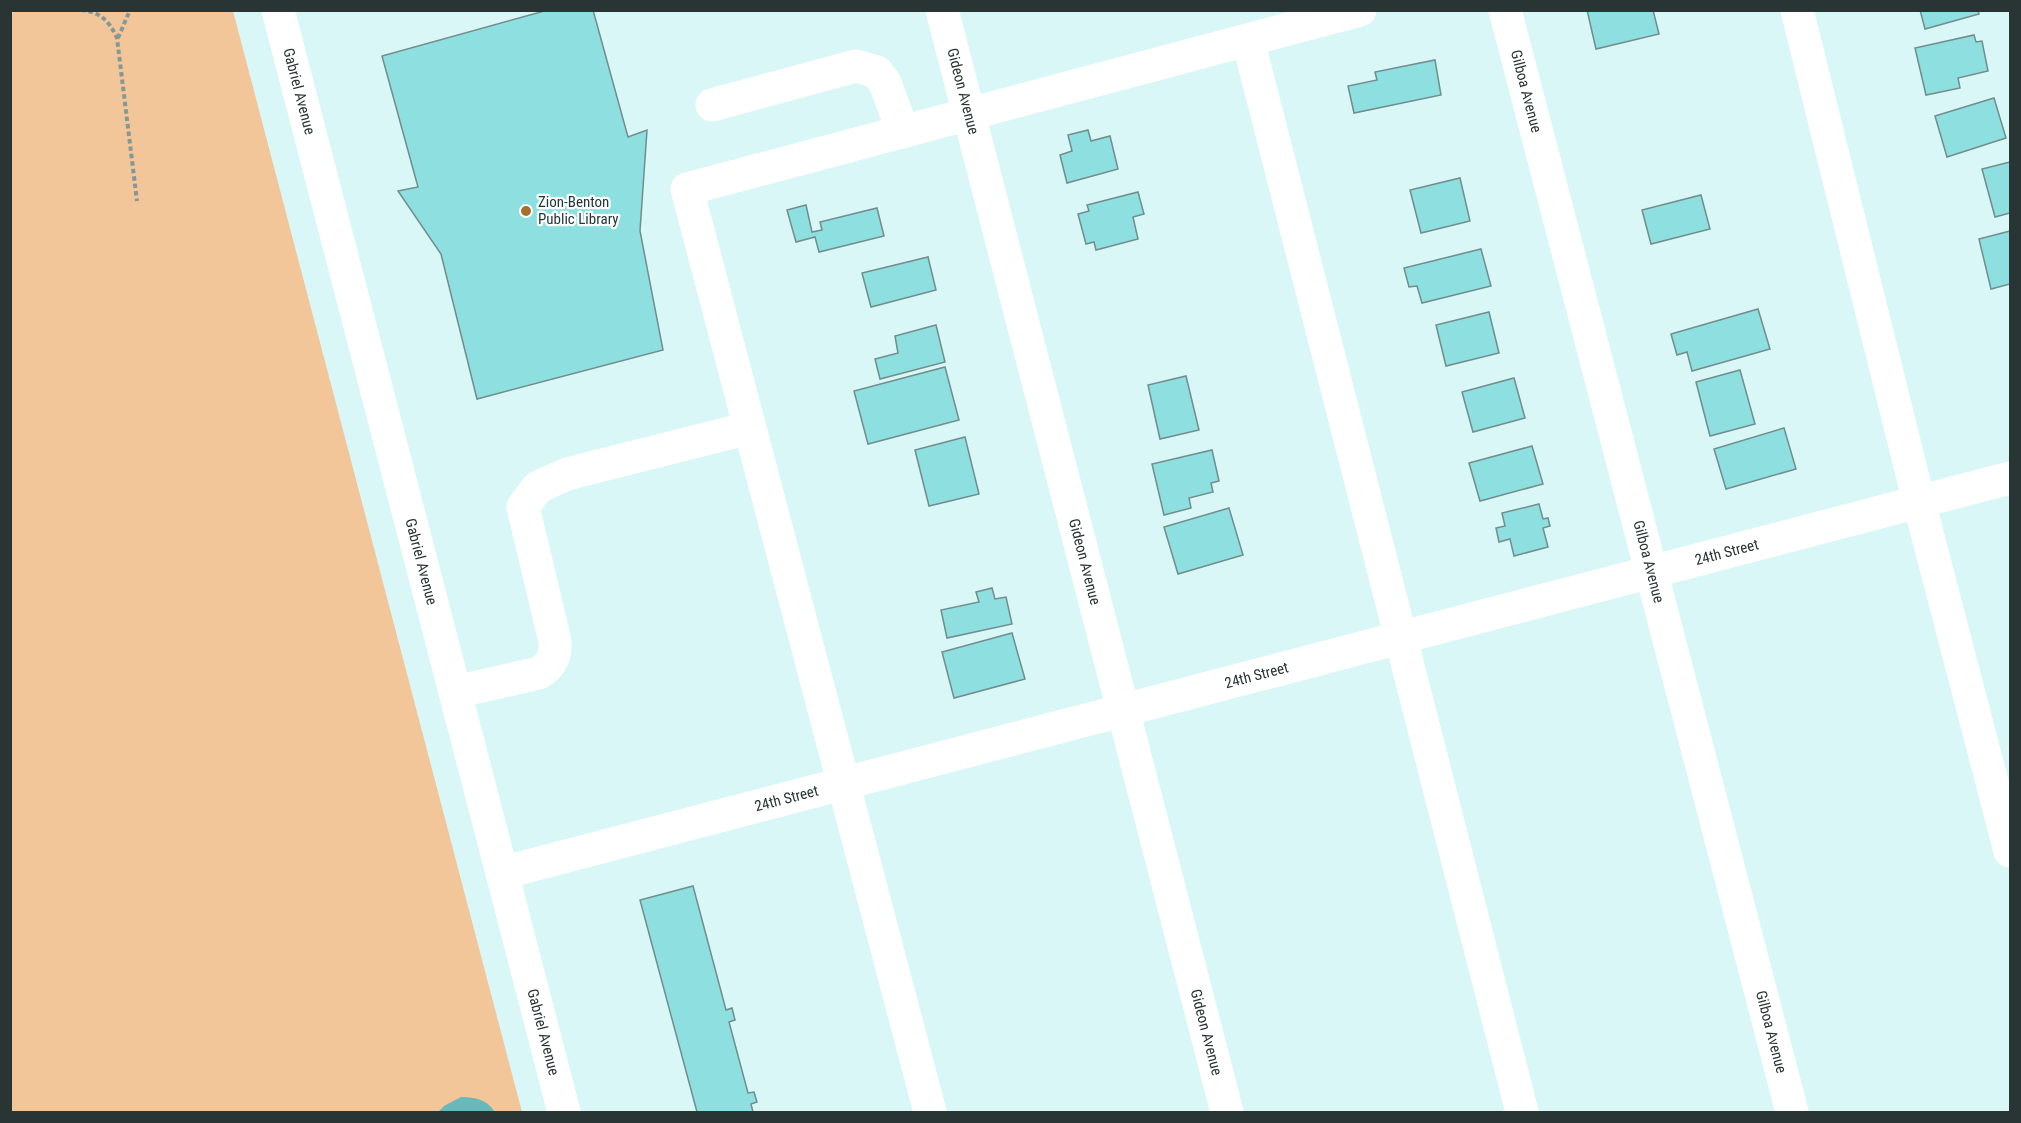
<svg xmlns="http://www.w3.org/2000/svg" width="2021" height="1123" font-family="'Roboto Condensed',sans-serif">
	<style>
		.green { fill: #f3c699 }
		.water { fill: #68b9b9 }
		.building { fill: #8ee0e0; stroke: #718d8c; stroke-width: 1.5 }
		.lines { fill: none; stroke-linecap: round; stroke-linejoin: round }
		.path { stroke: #849898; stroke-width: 4; stroke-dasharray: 4.5 3; stroke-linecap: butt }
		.minor { stroke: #fff; stroke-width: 33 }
		.poi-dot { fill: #a76e2c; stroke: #f9ffff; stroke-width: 2 }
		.labels { text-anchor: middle; stroke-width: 4.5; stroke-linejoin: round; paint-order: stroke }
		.street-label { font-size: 15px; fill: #293434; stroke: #f9ffff }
		.poi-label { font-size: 15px; fill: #293434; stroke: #f9ffff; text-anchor: start }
	</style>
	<rect width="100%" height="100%" fill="#d9f7f7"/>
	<path class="green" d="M19 10 233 11 522 1112H11V13Z"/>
	<path class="water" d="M461 1097C476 1097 487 1100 495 1112H438L444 1106Z"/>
	<g class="building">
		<path d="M548 10H593L628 137 647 130 640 231 663 350 477 399 441 254 398 191 418 187 382 56Z"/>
		<path d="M1587 10H1653L1659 34 1596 49Z"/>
		<path d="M1920 10H1978L1979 14 1925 29Z"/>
		<path d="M1974 35 1976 42 1982 41 1988 71 1958 78 1960 88 1926 95 1915 48Z"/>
		<path d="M1435 60 1441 95 1354 113 1348 86 1377 80 1375 72Z"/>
		<path d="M1994 98 2006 138 1947 157 1935 116Z"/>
		<path d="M1088 130 1091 141 1110 136 1118 169 1067 183 1060 155 1072 151 1068 135Z"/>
		<path d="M2010 162V213L1995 217 1982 169Z"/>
		<path d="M1460 178 1470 221 1421 233 1410 190Z"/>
		<path d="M1138 192 1144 214 1133 217 1138 239 1096 250 1094 242 1086 244 1078 214 1089 211 1087 205Z"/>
		<path d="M1701 195 1710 229 1651 244 1642 210Z"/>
		<path d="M806 205 812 232 822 230 820 222 877 208 884 236 819 252 815 237 796 242 787 210Z"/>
		<path d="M2010 231V284L1991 289 1979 239Z"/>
		<path d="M1481 249 1491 286 1422 303 1417 286 1409 287 1404 268Z"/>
		<path d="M928 257 936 290 871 307 862 273Z"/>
		<path d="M1758 309 1770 349 1692 371 1687 352 1677 355 1671 334Z"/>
		<path d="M1489 312 1499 353 1446 366 1436 325Z"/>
		<path d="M936 325 945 362 880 379 875 359 898 353 895 336Z"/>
		<path d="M945 367 959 420 868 444 854 391Z"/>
		<path d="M1740 370 1755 424 1710 436 1696 382Z"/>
		<path d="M1186 376 1199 430 1160 439 1148 385Z"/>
		<path d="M1514 378 1525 418 1473 432 1462 392Z"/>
		<path d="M1784 428 1796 469 1726 489 1714 449Z"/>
		<path d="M965 437 979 494 929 506 915 450Z"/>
		<path d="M1532 446 1543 484 1480 501 1469 463Z"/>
		<path d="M1212 450 1219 481 1211 483 1213 492 1189 498 1191 508 1164 515 1152 464Z"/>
		<path d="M1539 504 1543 519 1548 518 1550 526 1543 528 1548 547 1514 556 1510 539 1499 542 1496 528 1505 526 1502 513Z"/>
		<path d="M1229 508 1243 555 1178 574 1164 527Z"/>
		<path d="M992 588 995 599 1006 597 1012 624 947 638 941 610 979 602 976 592Z"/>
		<path d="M1012 633 1025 679 954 698 942 652Z"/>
		<path d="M693 886 726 1010 732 1008 735 1020 729 1022 748 1093 754 1092 757 1102 751 1104 753 1112H697L640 900Z"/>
	</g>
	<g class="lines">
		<g class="path">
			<path d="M81 10C101 12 109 21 117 38L137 201"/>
			<path d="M118 38 130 10"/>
		</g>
		<g class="minor">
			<path id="s1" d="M278 10 564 1112"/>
			<path id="s2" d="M942 10 1227 1112"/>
			<path id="s3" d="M1505 10 1792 1112"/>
			<path d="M1797 10 1919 502 2010 851"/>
			<path d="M1248 40 1522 1112"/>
			<path d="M712 105 856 66 877 72 885 83 903 132"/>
			<path d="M455 692 539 673C552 665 556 656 555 641L523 507 538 487 567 474 749 428"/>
			<path id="s4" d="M502 873 2010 478"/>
			<path d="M930 1112 687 189 1360 10"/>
		</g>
	</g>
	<circle class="poi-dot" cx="526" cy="211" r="6"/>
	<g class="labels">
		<g class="street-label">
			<text dy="5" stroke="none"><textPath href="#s1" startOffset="84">Gabriel Avenue</textPath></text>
			<text dy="5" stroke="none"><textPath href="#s2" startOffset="84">Gideon Avenue</textPath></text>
			<text dy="5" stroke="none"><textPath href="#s3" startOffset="84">Gilboa Avenue</textPath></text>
			<text dy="5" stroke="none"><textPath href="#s4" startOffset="1266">24th Street</textPath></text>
			<text dy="5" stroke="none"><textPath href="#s1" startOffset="570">Gabriel Avenue</textPath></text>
			<text dy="5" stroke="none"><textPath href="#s3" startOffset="570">Gilboa Avenue</textPath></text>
			<text dy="5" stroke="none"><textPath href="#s2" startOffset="570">Gideon Avenue</textPath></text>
			<text dy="5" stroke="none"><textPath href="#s4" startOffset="780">24th Street</textPath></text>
			<text dy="5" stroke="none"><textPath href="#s4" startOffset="294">24th Street</textPath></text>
			<text dy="5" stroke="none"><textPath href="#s1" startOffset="1056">Gabriel Avenue</textPath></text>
			<text dy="5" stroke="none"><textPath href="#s2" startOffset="1056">Gideon Avenue</textPath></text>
			<text dy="5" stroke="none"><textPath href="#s3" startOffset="1056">Gilboa Avenue</textPath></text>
		</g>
		<g class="poi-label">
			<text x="538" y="207">Zion-Benton<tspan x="538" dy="17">Public Library</tspan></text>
		</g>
	</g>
	<rect width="2021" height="1123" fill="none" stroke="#293434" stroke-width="24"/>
</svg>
